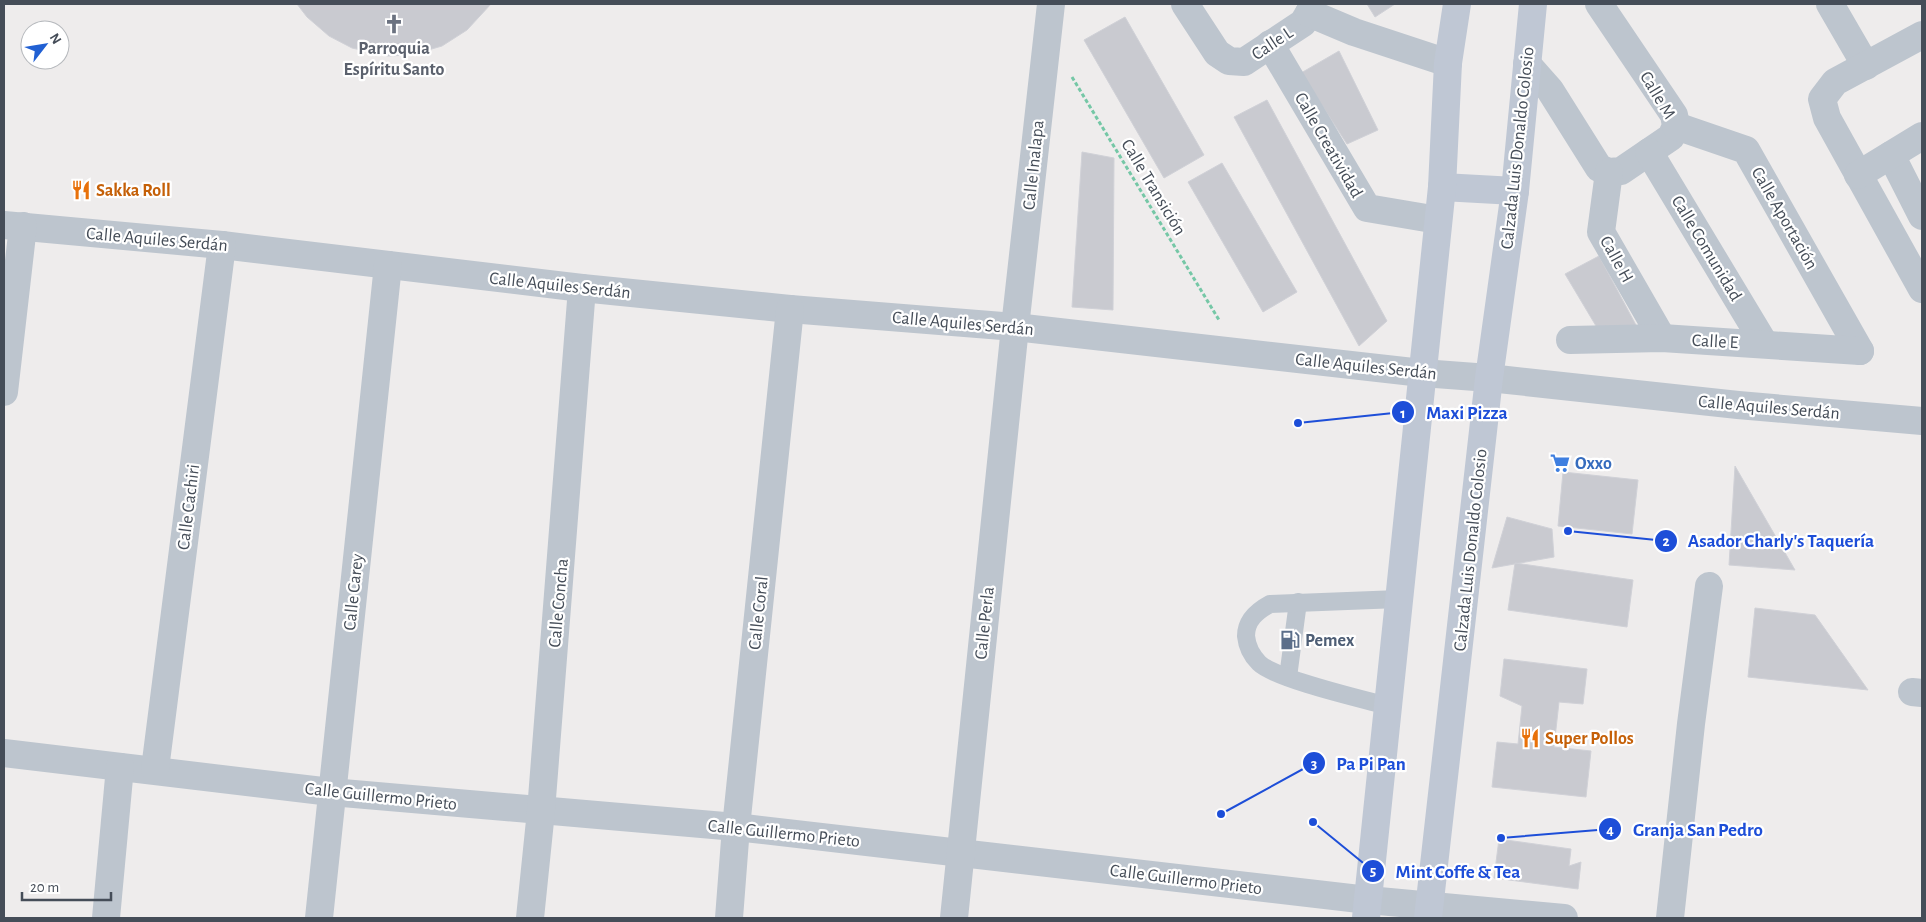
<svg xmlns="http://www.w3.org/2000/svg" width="1926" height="922" font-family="'Alegreya Sans',sans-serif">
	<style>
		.building { fill: #c9cad0; stroke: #d0d1d7 }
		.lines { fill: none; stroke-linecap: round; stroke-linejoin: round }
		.path { stroke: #75c7a6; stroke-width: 3; stroke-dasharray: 4 2.5; stroke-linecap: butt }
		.service { stroke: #bdc5ce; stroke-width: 18 }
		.minor { stroke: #bdc5ce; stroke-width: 28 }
		.secondary { stroke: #bfc7d4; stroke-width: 28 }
		.labels { text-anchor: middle; stroke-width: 4.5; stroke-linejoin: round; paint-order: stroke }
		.street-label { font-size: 18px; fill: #454d58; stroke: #fff }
		.worship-label { font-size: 18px; font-weight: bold; fill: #5b616d; stroke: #fff }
		.food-label { font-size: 18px; font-weight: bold; fill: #c56008; stroke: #fff; text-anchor: start }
		.shop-label { font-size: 18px; font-weight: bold; fill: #366cbe; stroke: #fff; text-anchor: start }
		.service-label { font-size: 18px; font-weight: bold; fill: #4e5e75; stroke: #fff; text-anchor: start }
		.leader { fill: none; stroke: #1d4ed8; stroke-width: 2 }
		.callout-dot { fill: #1d4ed8; stroke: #fff; stroke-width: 2 }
		.mark-label { font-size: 15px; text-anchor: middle; font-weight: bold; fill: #fff }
		.callout-label { font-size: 19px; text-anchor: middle; font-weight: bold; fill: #1d4ed8; stroke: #fff; stroke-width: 4.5; stroke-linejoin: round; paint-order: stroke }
	</style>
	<rect width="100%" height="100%" fill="#eeecec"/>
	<g class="building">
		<path d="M297 4H491L467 30 442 46 411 55 388 56 352 48 329 36 307 17Z"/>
		<path d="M1367 4H1395L1375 17Z"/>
		<path d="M1125 17 1204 155 1164 178 1084 40Z"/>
		<path d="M1339 51 1378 130 1347 144 1301 73Z"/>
		<path d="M1267 100 1387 321 1359 346 1234 117Z"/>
		<path d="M1082 152 1114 158 1113 310 1072 307Z"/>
		<path d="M1222 163 1297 292 1263 312 1188 182Z"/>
		<path d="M1599 256 1637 327 1602 336 1565 274Z"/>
		<path d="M1735 466 1795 570 1729 565Z"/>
		<path d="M1563 472 1638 480 1632 534 1558 526Z"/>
		<path d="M1507 517 1552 529 1554 557 1492 568Z"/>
		<path d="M1515 563 1633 580 1627 627 1508 610Z"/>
		<path d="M1755 608 1815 615 1868 690 1748 677Z"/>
		<path d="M1504 659 1587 669 1583 704 1559 702 1554 747 1591 751 1586 797 1492 787 1497 742 1518 744 1522 706 1500 696Z"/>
		<path d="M1499 839 1571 849 1569 866 1581 862 1578 889 1494 878Z"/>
	</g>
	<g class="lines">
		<path class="path" d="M1072 77 1219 320"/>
		<g class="service">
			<path d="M1288 677 1298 602"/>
			<path d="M1388 706C1362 699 1275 679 1259 663 1252 656 1247 646 1246 636 1246 620 1257 611 1270 604L1399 599"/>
		</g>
		<g class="minor">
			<path d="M1185 4 1217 53 1229 61 1244 62 1303 23 1309 13"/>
			<path d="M1830 4 1866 66"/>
			<path d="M1309 13 1354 32 1448 63"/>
			<path d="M1922 35 1835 82 1822 99 1827 118 1922 289"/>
			<path d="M1270 44 1367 208 1438 220"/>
			<path d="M1527 64 1550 90 1599 168 1609 172 1621 171 1671 137 1676 126 1674 115 1599 4"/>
			<path d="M1676 126 1746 150 1860 351"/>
			<path d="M1649 152 1764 343"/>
			<path d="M1891 155 1922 216"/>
			<path d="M1609 172 1601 232 1662 338"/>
			<path d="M1858 175 1922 136"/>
			<path d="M4 225 222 245 582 288 790 309 1015 327 1422 373 1489 378 1738 405 1922 421"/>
			<path d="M1570 340 1662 338 1860 351"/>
			<path d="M4 392 23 226"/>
			<path d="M1912 692 1922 693"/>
			<path d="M4 753 331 792 736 827 1368 900 1564 918"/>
			<path d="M155 769 222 245"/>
			<path d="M106 918 120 767"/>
			<path d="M319 918 388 265"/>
			<path d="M530 918 541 811 582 288"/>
			<path d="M729 918 736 827 790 309"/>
			<path d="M954 918 1015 327 1051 4"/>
			<path d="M1670 918 1691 724 1709 586"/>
		</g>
		<g class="secondary">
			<path d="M1442 187 1515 191"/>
			<path d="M1366 918 1442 187 1448 63 1457 4"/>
			<path d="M1428 918 1489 378 1515 191 1533 4"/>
		</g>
	</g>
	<defs>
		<symbol id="church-bare" viewBox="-9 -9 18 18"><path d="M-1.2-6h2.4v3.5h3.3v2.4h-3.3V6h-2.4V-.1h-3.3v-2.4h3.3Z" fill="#6b7280" stroke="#fff" stroke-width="2.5" paint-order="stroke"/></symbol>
		<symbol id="restaurant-bare" viewBox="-9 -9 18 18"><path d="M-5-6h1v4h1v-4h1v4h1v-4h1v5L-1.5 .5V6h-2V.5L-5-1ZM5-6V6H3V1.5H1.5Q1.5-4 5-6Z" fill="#e8710a" stroke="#fff" stroke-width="2.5" paint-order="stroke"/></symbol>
		<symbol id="supermarket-bare" viewBox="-9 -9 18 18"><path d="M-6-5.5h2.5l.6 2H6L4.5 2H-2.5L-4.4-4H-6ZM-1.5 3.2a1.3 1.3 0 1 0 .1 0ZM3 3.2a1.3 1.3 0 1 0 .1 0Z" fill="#3f7fe0" stroke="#fff" stroke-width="2.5" paint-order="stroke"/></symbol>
		<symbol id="fuel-bare" viewBox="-9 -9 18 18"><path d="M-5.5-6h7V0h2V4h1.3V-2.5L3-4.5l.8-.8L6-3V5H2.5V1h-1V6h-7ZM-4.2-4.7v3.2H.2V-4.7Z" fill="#5c6f8a" stroke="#fff" stroke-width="2.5" paint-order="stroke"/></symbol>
	</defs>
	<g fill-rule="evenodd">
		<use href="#church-bare" x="380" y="10" width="28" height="28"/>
		<use href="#restaurant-bare" x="67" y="176" width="28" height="28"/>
		<use href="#supermarket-bare" x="1546" y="449" width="28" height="28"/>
		<use href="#fuel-bare" x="1276" y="626" width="28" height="28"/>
		<use href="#restaurant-bare" x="1516" y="724" width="28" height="28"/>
	</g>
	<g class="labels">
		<g class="street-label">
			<text transform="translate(1272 43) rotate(-34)" y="6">Calle L</text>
			<text transform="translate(1658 95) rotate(59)" y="6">Calle M</text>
			<text transform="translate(1329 145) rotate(60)" y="6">Calle Creatividad</text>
			<text transform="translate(1517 148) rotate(-84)" y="6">Calzada Luis Donaldo Colosio</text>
			<text transform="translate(1033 165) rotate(-84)" y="6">Calle Inalapa</text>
			<text transform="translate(1154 187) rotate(59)" y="6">Calle Transición</text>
			<text transform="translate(1785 218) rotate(60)" y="6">Calle Aportación</text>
			<text transform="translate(157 239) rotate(5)" y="6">Calle Aquiles Serdán</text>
			<text transform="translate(1707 248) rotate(59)" y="6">Calle Comunidad</text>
			<text transform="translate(1617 259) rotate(61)" y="6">Calle H</text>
			<text transform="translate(560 285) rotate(6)" y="6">Calle Aquiles Serdán</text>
			<text transform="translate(963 323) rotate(5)" y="6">Calle Aquiles Serdán</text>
			<text transform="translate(1715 341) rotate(3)" y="6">Calle E</text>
			<text transform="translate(1366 366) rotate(6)" y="6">Calle Aquiles Serdán</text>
			<text transform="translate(1769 407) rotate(5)" y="6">Calle Aquiles Serdán</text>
			<text transform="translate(188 507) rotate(-83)" y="6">Calle Cachiri</text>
			<text transform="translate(1470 550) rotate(-84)" y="6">Calzada Luis Donaldo Colosio</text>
			<text transform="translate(353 592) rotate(-84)" y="6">Calle Carey</text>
			<text transform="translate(558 603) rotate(-85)" y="6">Calle Concha</text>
			<text transform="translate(758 613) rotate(-84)" y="6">Calle Coral</text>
			<text transform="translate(984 623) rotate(-84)" y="6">Calle Perla</text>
			<text transform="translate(381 796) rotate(6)" y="6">Calle Guillermo Prieto</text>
			<text transform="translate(784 833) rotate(6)" y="6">Calle Guillermo Prieto</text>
			<text transform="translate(1186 879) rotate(7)" y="6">Calle Guillermo Prieto</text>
		</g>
		<g class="worship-label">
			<text x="394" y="54">Parroquia<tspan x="394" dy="21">Espíritu Santo</tspan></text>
		</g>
		<g class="food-label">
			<text x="96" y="196">Sakka Roll</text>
			<text x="1545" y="744">Super Pollos</text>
		</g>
		<g class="shop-label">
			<text x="1575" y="469">Oxxo</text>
		</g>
		<g class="service-label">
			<text x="1305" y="646">Pemex</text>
		</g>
	</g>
	<path class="leader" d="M1298 423L1403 412M1568 531L1666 541M1221 814L1314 763M1501 838L1610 829M1313 822L1373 871"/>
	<g class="callout-dot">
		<circle cx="1298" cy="423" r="5"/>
		<circle cx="1568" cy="531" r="5"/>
		<circle cx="1221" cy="814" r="5"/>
		<circle cx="1501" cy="838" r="5"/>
		<circle cx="1313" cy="822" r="5"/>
		<circle cx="1403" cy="412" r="12"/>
		<circle cx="1666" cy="541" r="12"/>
		<circle cx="1314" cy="763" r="12"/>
		<circle cx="1610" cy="829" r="12"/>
		<circle cx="1373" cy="871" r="12"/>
	</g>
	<g class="mark-label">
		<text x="1403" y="418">1</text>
		<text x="1666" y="546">2</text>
		<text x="1314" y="769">3</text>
		<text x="1610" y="835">4</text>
		<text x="1373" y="876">5</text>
	</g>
	<g class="callout-label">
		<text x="1467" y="419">Maxi Pizza</text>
		<text x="1781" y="547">Asador Charly's Taquería</text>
		<text x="1371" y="770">Pa Pi Pan</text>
		<text x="1698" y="836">Granja San Pedro</text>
		<text x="1458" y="878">Mint Coffe &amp; Tea</text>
	</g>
	<rect width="1926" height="922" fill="none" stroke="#454d58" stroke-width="10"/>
	<g transform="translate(45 45) rotate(59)"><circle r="24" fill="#ffffff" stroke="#b5b8bc"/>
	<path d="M0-4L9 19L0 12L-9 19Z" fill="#2160d3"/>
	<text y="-8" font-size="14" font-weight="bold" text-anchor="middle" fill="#454d58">N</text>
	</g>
	<path d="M22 892v8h89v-8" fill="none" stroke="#454d58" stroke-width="2.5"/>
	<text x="30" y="892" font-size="15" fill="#454d58" stroke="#ffffff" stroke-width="4" paint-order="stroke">20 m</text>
</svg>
